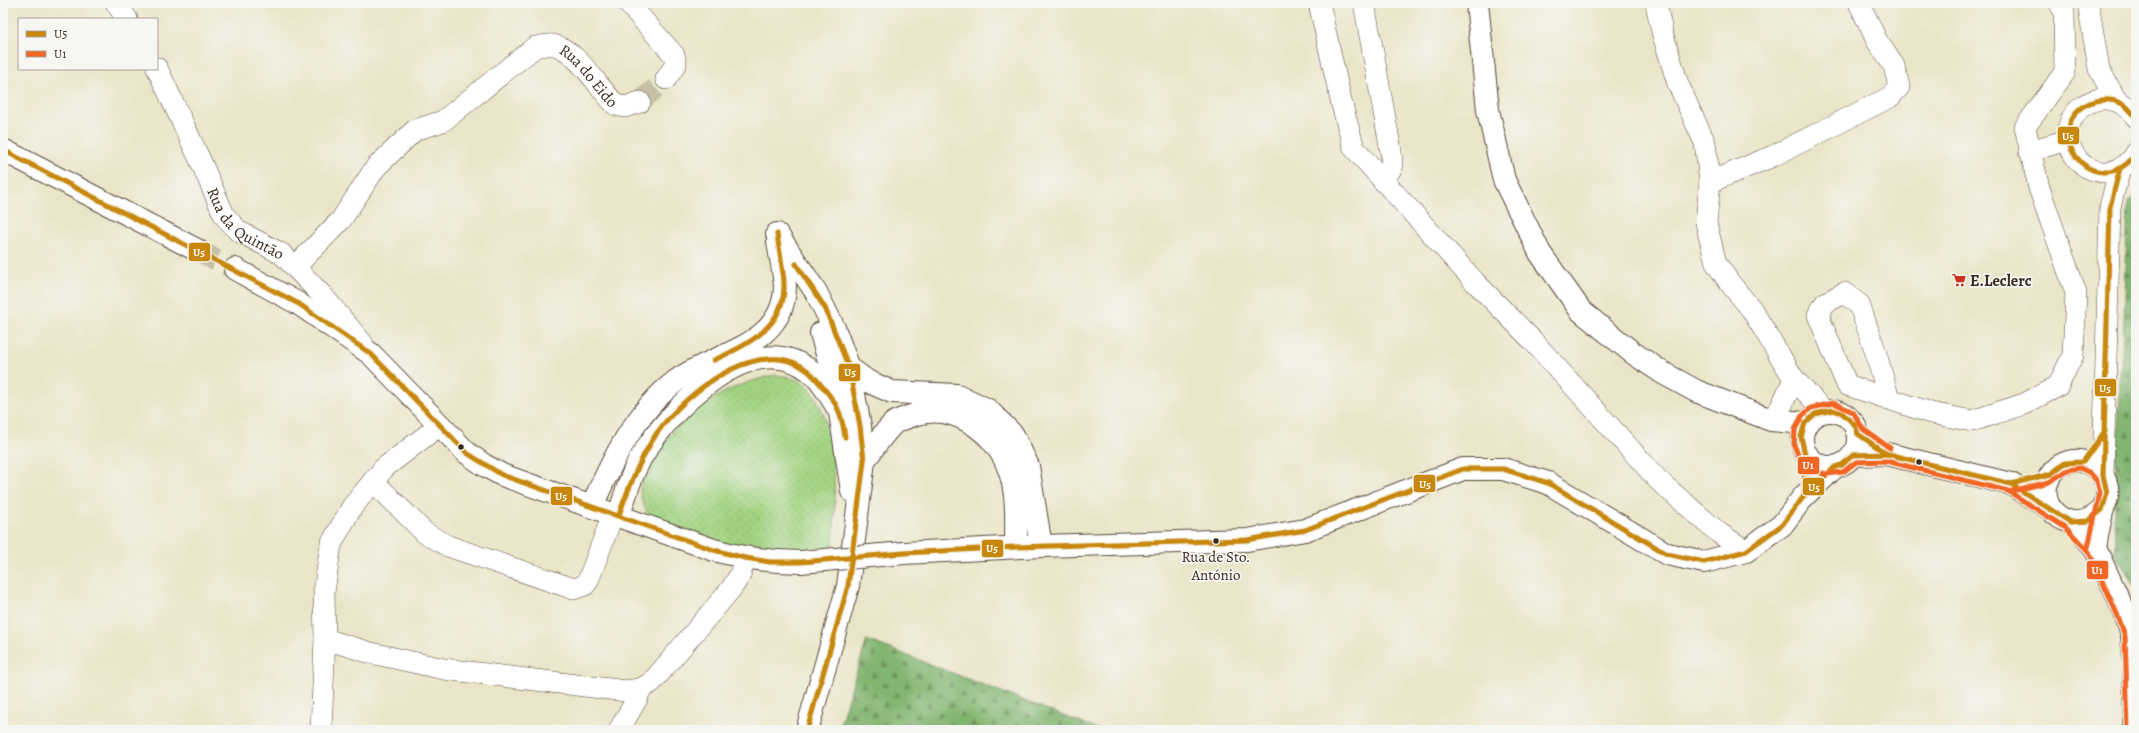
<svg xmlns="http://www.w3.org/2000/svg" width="2139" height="733" font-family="Alegreya,serif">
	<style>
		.forest { fill: url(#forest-firs); stroke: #5e7046 }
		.park { fill: url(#park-dots); stroke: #6f7e50 }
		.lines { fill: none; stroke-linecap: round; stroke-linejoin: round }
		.minor-tunnel { stroke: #c7c0a6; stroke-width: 21; stroke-dasharray: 21 10; stroke-linecap: butt }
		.major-tunnel { stroke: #c7c0a6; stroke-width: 22; stroke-dasharray: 22 11; stroke-linecap: butt }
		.minor-casing { stroke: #554638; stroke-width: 22 }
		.major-casing { stroke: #554638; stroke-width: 24 }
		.minor { stroke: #fff; stroke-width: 21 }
		.major { stroke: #fff; stroke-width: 22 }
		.major-bridge-casing { stroke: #554638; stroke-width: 24; stroke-linecap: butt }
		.major-bridge { stroke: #fff; stroke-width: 22 }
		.bus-1-casing { stroke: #f6f6f2; stroke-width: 8 }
		.bus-2-casing { stroke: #f6f6f2; stroke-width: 8 }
		.bus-1 { stroke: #c88708; stroke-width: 5 }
		.bus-2 { stroke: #f26522; stroke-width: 5 }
		.bus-dot { fill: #3b2a1e; stroke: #f6f6f2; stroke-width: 1.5 }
		.labels { text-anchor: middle; stroke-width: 3.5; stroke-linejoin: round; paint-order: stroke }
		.bus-label { font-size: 15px; fill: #3b2a1e; stroke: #f6f6f2 }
		.street-label { font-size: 16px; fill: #3b2a1e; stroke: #f6f6f2 }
		.poi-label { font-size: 16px; font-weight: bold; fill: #3b2a1e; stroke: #f6f6f2; text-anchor: start }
		.line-badge { stroke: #f6f6f2; stroke-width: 1.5 }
		.badge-label { font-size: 11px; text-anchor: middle; font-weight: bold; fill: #fff }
	</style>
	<defs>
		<pattern id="forest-firs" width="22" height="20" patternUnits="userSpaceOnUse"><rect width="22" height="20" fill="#82b56f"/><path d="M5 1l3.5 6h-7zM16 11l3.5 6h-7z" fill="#6c935b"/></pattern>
		<pattern id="park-dots" width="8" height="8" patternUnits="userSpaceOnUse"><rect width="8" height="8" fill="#a3d381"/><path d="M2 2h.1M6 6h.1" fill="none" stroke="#8db56f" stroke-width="1.8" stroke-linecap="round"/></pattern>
	</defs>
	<rect width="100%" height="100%" fill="#f6f6f2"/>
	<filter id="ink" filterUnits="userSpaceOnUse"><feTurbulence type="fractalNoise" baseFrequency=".025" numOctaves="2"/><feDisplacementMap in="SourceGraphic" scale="8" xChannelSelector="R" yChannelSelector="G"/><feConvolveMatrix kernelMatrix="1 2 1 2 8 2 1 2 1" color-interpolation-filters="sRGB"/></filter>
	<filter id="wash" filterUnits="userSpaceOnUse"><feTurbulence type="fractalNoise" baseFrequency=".012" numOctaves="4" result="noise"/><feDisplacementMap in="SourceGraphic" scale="16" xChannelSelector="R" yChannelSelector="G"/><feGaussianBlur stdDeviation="0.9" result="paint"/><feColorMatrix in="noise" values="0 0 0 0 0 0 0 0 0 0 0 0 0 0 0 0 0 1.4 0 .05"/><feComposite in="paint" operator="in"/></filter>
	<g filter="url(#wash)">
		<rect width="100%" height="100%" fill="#eae5c8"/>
		<g class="forest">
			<path d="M2136 197V589L2115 554 2114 506 2125 299 2128 202Z"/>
			<path d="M867 640 1100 730H838Z"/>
		</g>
		<path class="park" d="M776 375C789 377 802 379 811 390 838 425 836 505 833 547 818 549 800 553 785 553 737 551 690 536 648 514 646 509 642 503 641 497 638 485 645 473 651 463 677 416 722 385 776 375Z"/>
	</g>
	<g filter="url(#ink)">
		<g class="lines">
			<path class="minor-tunnel" d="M640 102 666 79"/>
			<path class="major-tunnel" d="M197 250 235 269"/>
			<defs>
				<g id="minor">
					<path d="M116 3 127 19"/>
					<path d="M628 3 674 55 676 64 666 79"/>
					<path d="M1319 3 1342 105 1354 148 1475 282 1532 340 1660 482 1719 533 1746 551"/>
					<path d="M1364 3 1391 151 1392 167 1383 181"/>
					<path d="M1656 3 1662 32 1678 84 1705 143 1710 182 1706 223 1716 263 1729 282 1752 310 1794 379 1824 411"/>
					<path d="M2088 3 2099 69 2116 100"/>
					<path id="s1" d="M157 68 201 162 224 215 238 231 282 254 322 295 363 344"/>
					<path d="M2136 117C2107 75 2047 115 2075 156 2081 166 2092 171 2103 172 2116 173 2130 165 2136 153"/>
					<path d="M2029 151 2068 140"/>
					<path d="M1710 182 1773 156 1890 97 1899 87 1894 66 1877 41 1859 3"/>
					<path id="s2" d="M295 267 341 220 376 167 415 130 443 121 535 47C541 46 547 44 554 45 576 49 600 90 616 105L625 107 640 102"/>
					<path d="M1889 399 1875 350 1859 304 1844 293 1825 303 1818 315 1847 385 1931 413 1972 421 2024 404 2058 386 2073 355 2076 293 2039 188 2025 127 2065 72 2064 13 2060 3"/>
					<path d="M1771 420 1781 407 1794 379"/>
					<path d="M2103 475 2110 207 2120 168"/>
					<path d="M373 481 425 533 448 546 574 589 585 585 588 581 613 514"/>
					<path d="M325 639 371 653 444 669 626 691 640 689 652 682 731 589 740 575 745 558"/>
					<path d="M321 730 325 639 324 592 331 544 352 507 384 468 440 425"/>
					<path d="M619 730 638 697 640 689"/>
				</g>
				<g id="major">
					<path d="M1477 3 1488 110 1504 180 1540 253 1581 311 1633 353 1663 373 1696 391 1771 420 1805 423"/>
					<path d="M3 150 197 250"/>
					<path d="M777 234 816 292 834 328 849 368 860 426 864 461 848 586 807 730"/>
					<path d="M235 269 299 304 371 354 467 453 484 465 502 475 714 550C743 558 771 562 801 562"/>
					<path d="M821 333 836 386 852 491"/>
					<path d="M849 368 867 381 892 392 957 395 988 410 1013 435 1028 466 1041 546"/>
					<circle cx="1830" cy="439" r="28"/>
					<path d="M1853 455 1887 454 2011 484 2051 509"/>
					<path d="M864 461C872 450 884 432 894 423 898 420 906 418 911 416 953 400 997 432 1010 472 1018 496 1016 523 1016 547"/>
					<path d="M592 506C612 461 635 412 676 381 713 353 785 347 785 286 784 272 780 256 778 241"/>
					<path d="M619 515C625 496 631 474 642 456 669 410 752 324 810 371 824 382 832 400 842 415"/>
					<path d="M2085 537 2095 548 2125 613 2132 635 2134 664 2135 730"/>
					<path d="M2095 548C2097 536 2099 524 2102 512 2103 508 2105 504 2106 501 2111 484 2101 467 2085 462 2075 459 2063 462 2056 469 2025 499 2069 544 2102 510"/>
					<path d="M904 553 1041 546 1247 540 1305 530 1463 469H1503L1548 483 1667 554 1704 562 1746 551 1782 525 1804 496 1835 467"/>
				</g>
			</defs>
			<use href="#minor" class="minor-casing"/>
			<use href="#major" class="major-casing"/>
			<use href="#minor" class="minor"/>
			<use href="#major" class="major"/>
			<defs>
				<path id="major-bridge" d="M801 562 904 553"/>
			</defs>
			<use href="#major-bridge" class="major-bridge-casing"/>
			<use href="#major-bridge" class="major-bridge"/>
			<defs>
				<g id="bus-1">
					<path d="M2136 117C2132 113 2128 107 2123 104 2103 94 2074 103 2069 127 2064 148 2082 171 2103 172 2117 173 2129 164 2136 153"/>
					<path d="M3 150 299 304 371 354 467 453 502 475 714 550 745 558 770 562H801L904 553 1016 547 1247 540 1305 530 1463 469H1503L1548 483 1667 554 1704 562 1746 551 1782 525 1804 496 1835 467 1842 465 1853 455 1887 454 2011 484 2070 522 2088 521 2102 510 2107 493 2103 475 2110 207 2120 168"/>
					<path d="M796 264 825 308 849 368 860 426 864 461 848 586 807 730"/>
					<path d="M714 360C748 345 786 326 784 283 783 267 779 250 777 234"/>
					<path d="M2011 484 2051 474 2065 463 2083 462 2105 431"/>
					<path d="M1804 496 1805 454 1801 437 1805 423 1815 414 1833 410 1842 413 1855 425 1858 434 1887 454"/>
					<path d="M619 515C629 486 640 458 657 433 686 391 770 325 816 379 835 401 841 408 845 437"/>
				</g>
				<g id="bus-2">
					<path d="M1890 448 1863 429 1853 412 1834 403 1811 408 1802 416 1795 429 1794 445 1799 457 1816 472 1826 474 1843 472 1856 462 1886 461 2008 491 2066 528 2089 552 2118 616 2125 636 2128 730"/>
					<path d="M2012 491 2049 482 2068 470 2080 468 2090 473 2097 481 2100 493 2088 547"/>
				</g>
			</defs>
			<use href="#bus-1" class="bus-1-casing"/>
			<use href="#bus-2" class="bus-2-casing"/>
			<use href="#bus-1" class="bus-1"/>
			<use href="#bus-2" class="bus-2"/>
		</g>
	</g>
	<defs>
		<symbol id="supermarket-bare" viewBox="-9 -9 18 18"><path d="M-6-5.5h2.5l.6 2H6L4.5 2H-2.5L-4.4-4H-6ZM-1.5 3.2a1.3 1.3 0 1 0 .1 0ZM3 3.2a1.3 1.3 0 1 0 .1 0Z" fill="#c8321e" stroke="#f6f6f2" stroke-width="2.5" paint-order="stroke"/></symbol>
	</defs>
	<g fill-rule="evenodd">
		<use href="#supermarket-bare" x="1949" y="270" width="20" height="20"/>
	</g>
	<g class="bus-dot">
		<circle cx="461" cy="447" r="3.5"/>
		<circle cx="1919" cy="462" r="3.5"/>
		<circle cx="1216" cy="541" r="3.5"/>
	</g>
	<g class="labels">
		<g class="bus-label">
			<text x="1216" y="562">Rua de Sto.<tspan x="1216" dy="18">António</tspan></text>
		</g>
		<g class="street-label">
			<text dy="6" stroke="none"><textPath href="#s2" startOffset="397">Rua do Eido</textPath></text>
			<text dy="6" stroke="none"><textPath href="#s1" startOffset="183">Rua da Quintão</textPath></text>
		</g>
		<g class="poi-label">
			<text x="1970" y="286">E.Leclerc</text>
		</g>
	</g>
	<g class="line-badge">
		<rect x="2057" y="126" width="23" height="19" rx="4" fill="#c88708"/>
		<rect x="188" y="242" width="23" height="20" rx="4" fill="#c88708"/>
		<rect x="838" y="363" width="23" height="19" rx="4" fill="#c88708"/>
		<rect x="2094" y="378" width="23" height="19" rx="4" fill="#c88708"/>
		<rect x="1797" y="456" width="23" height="19" rx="4" fill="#f26522"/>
		<rect x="1413" y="474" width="23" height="19" rx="4" fill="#c88708"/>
		<rect x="1802" y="477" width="23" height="19" rx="4" fill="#c88708"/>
		<rect x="550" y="486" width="23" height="20" rx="4" fill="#c88708"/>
		<rect x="981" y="539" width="23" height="19" rx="4" fill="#c88708"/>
		<rect x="2086" y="560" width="23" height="20" rx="4" fill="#f26522"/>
	</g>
	<g class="badge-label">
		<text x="2068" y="140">U5</text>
		<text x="199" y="256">U5</text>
		<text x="850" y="376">U5</text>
		<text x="2105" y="392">U5</text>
		<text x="1808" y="469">U1</text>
		<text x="1425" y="488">U5</text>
		<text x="1814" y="491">U5</text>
		<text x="561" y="500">U5</text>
		<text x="992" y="552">U5</text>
		<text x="2097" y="574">U1</text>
	</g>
	<rect width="2139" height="733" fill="none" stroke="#f6f6f2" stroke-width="16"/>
	<rect x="18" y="18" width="140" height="52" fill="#f6f6f2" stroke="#aba49d"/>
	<rect x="26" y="31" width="20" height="6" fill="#c88708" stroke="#aba49d"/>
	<text x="54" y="38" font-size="12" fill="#3b2a1e">U5</text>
	<rect x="26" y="51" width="20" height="6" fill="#f26522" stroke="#aba49d"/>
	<text x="54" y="58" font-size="12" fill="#3b2a1e">U1</text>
</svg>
